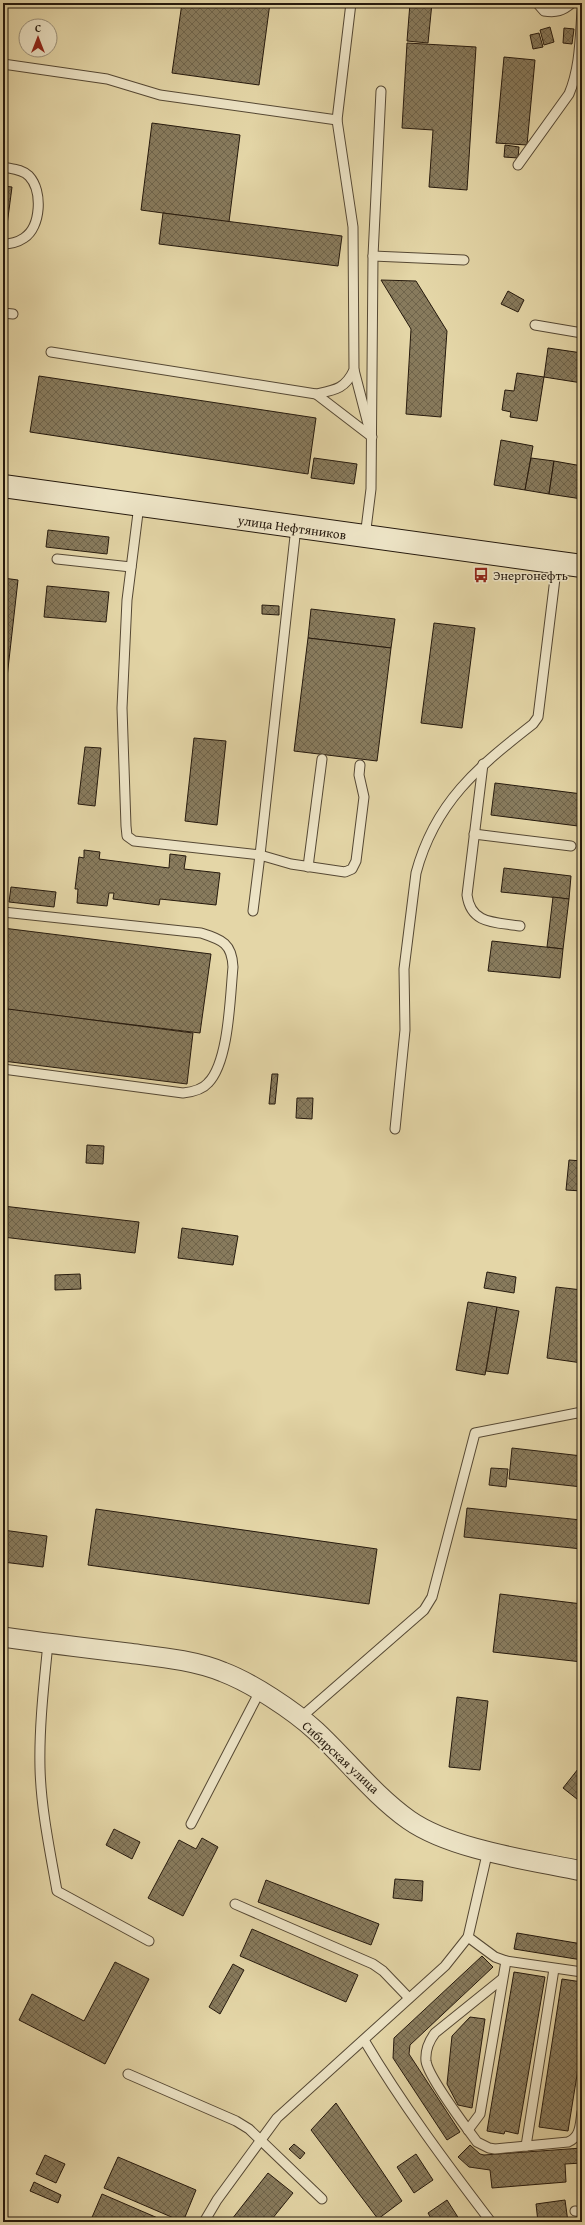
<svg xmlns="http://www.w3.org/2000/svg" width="585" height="2225" font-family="'Gentium Book Plus',serif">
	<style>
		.building { fill: url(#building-cross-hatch); stroke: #25190d }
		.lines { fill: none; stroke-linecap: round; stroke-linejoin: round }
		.lane-casing { stroke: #554834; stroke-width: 11 }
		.street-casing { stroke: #554834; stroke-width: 21 }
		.secondary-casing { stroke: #25190d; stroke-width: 24 }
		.lane { stroke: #ede4c6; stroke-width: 9 }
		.street { stroke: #ede4c6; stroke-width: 19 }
		.secondary { stroke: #ede4c6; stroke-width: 22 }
		.labels { text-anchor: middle; stroke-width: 3; stroke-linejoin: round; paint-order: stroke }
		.street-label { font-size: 13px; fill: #25190d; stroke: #ede4c6 }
		.poi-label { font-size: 13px; fill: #25190d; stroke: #ede4c6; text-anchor: start }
	</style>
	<defs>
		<pattern id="building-cross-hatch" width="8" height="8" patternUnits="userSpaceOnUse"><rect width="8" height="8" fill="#887b5d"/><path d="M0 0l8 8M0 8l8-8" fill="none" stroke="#6f644b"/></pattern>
	</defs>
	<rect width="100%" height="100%" fill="#e4d6a7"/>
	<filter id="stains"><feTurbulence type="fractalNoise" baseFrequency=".005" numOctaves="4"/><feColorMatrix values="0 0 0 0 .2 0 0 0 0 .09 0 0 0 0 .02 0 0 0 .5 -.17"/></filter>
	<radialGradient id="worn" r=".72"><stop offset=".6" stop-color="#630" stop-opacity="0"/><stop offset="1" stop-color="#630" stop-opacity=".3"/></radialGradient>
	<g class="building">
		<path d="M182 3H270L259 85 172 73Z"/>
		<path d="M410 3H432L428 43 407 41Z"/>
		<path d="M550 27 554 42 544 45 540 30Z"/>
		<path d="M564 28 574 29 572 44 563 43Z"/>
		<path d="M539 33 543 47 533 49 530 35Z"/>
		<path d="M407 43 476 47 467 190 429 187 433 130 402 128Z"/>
		<path d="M504 57 535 60 527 145 496 143Z"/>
		<path d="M152 123 240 135 229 222 141 210Z"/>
		<path d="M505 145 519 147 518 158 504 157Z"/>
		<path d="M3 186 12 187 7 225H3Z"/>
		<path d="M163 213 342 236 338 266 159 244Z"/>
		<path d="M381 280 416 281 447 331 441 417 406 414 411 329Z"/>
		<path d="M508 291 524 300 518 312 501 304Z"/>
		<path d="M548 348 582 353V383L544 377Z"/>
		<path d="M3 349 7 350 3 378Z"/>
		<path d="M517 373 544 377 537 421 510 417 511 412 502 410 505 390 514 391Z"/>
		<path d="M39 376 316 418 308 474 30 432Z"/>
		<path d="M501 440 533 446 525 490 494 485Z"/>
		<path d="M314 458 357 464 354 484 311 478Z"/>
		<path d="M531 458 554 461 549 494 525 490Z"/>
		<path d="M554 461 582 466V499L549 494Z"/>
		<path d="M48 530 109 537 107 554 46 547Z"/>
		<path d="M3 578 18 580 3 713Z"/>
		<path d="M47 586 109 592 106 622 44 617Z"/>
		<path d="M262 605 279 606V615L262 614Z"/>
		<path d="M311 609 395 619 391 648 308 638Z"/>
		<path d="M434 623 475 628 462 728 421 723Z"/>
		<path d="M308 638 391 648 377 761 294 751Z"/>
		<path d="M194 738 226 741 217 825 185 821Z"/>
		<path d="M85 747 101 748 95 806 78 804Z"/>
		<path d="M495 783 582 794 578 826 491 815Z"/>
		<path d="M84 850 100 852 99 859 169 868 170 854 186 856 184 869 220 873 216 905 160 899 159 905 113 899 114 893H109L107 906 77 903 78 889H75L79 857 84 858Z"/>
		<path d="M504 868 571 876 569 899 501 892Z"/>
		<path d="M11 887 56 892 54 907 9 902Z"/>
		<path d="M553 897 569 899 563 949 547 947Z"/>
		<path d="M3 928 211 954 200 1033 3 1009Z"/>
		<path d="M492 941 563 949 560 978 488 971Z"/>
		<path d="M8 1009 193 1033 187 1084 3 1061Z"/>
		<path d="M272 1074H278L275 1104H269Z"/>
		<path d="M297 1098H313L312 1119 296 1118Z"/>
		<path d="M87 1145 104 1146 103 1164 86 1163Z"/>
		<path d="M569 1160 582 1161V1191L566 1190Z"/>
		<path d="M3 1206 139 1222 135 1253 3 1237Z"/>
		<path d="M182 1228 238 1236 233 1265 178 1258Z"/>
		<path d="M487 1272 516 1277 514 1293 484 1288Z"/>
		<path d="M80 1274 81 1289 55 1290V1275Z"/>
		<path d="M556 1287 582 1290V1363L547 1358Z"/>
		<path d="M468 1302 497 1307 485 1375 456 1370Z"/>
		<path d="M497 1307 519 1311 508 1374 486 1371Z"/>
		<path d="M512 1448 582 1456V1487L509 1479Z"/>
		<path d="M491 1468 508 1469 506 1487 489 1485Z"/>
		<path d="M467 1508 581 1520 582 1508V1549L464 1537Z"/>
		<path d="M96 1509 377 1549 369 1604 88 1565Z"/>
		<path d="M3 1530 47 1536 43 1567 3 1562Z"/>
		<path d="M500 1594 582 1604V1662L493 1652Z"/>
		<path d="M457 1697 488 1701 480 1770 449 1767Z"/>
		<path d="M582 1764V1803L563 1788Z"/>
		<path d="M114 1829 140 1842 132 1859 106 1845Z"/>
		<path d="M202 1838 218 1847 183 1916 148 1898 179 1840 196 1849Z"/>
		<path d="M395 1879 423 1881 422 1901 393 1898Z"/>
		<path d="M266 1880 379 1924 371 1945 258 1902Z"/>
		<path d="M252 1929 358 1975 346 2002 240 1956Z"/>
		<path d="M517 1933 582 1944V1960L514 1949Z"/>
		<path d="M482 1956 493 1967 410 2045 409 2054 460 2132 447 2140 393 2058 394 2038Z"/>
		<path d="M115 1962 149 1979 105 2064 19 2020 32 1994 84 2021Z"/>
		<path d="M233 1964 244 1970 220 2014 209 2007Z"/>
		<path d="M514 1972 545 1977 518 2134 505 2131 504 2134 487 2131Z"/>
		<path d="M562 1979 582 1982V2044L568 2131 539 2127Z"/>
		<path d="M470 2017 485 2019 472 2108 458 2105 447 2084 452 2036Z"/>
		<path d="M336 2103 402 2201 378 2219 311 2130Z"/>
		<path d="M294 2144 305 2153 300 2159 289 2149Z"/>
		<path d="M470 2145 480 2154 484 2155 582 2148V2163L565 2164 566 2182 492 2188 490 2170 469 2167 458 2157Z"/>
		<path d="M416 2154 433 2180 414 2193 397 2167Z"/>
		<path d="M45 2155 65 2164 56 2183 36 2174Z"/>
		<path d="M118 2157 196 2190 183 2222 104 2188Z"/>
		<path d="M268 2173 293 2193 272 2219 275 2222H236L232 2219Z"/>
		<path d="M34 2182 61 2195 58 2203 30 2191Z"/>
		<path d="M102 2194 167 2222H90Z"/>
		<path d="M447 2200 461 2222H433L428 2213Z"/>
		<path d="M565 2200 568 2222H538L536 2204Z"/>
	</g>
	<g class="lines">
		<defs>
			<g id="lane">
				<path d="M537 3 544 11C556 13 563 11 572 3"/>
				<path d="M3 64 107 79 160 95 337 120"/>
				<path d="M518 165 569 94C580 68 580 39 582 11"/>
				<path d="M3 167C12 169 22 169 29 176 43 191 41 227 24 238 18 242 9 244 3 244"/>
				<path d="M373 256 464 260"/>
				<path d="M3 313 13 314"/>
				<path d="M535 325 582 333"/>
				<path d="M51 352 316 394C335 390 345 389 354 370L353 227 337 120 351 3"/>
				<path d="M354 370 368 424"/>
				<path d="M316 394 372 437"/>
				<path d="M139 505 127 600 122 708 126 826 127 836 134 841 260 855 296 527"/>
				<path d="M365 537 371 489 373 256 381 91"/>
				<path d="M57 559 131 567"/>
				<path d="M483 764 467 895C471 925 496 922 520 926"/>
				<path d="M474 834 571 846"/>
				<path d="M308 867 322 759"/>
				<path d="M253 911 260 855 291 864 345 872 352 869 356 861 364 797 359 775 360 765"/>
				<path d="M3 912 201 933C222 940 232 943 233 967 230 997 229 1062 208 1083 202 1090 192 1092 183 1093L3 1069"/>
				<path d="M395 1129 405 1030 404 969 416 873C435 802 478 767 533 724L538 717 557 562"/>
				<path d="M48 1643C44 1684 39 1726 40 1768 41 1809 50 1851 57 1891L149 1941"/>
				<path d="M299 1719 424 1610 432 1597 475 1433 582 1412"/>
				<path d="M191 1824 260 1691"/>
				<path d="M235 1904 373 1964 383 1971 409 1998"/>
				<path d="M468 1937 495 1957 506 1961 582 1972"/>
				<path d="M502 1979 435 2033C429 2041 425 2050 426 2061 428 2077 466 2127 477 2142L489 2148 495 2149 568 2142C581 2137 580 2124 582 2112"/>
				<path d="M364 2040C402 2104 446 2163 491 2222"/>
				<path d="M128 2074 236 2121 249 2129 322 2199"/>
				<path d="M468 2130 480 2114 506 1961"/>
				<path d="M526 2146 554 1969"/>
				<path d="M575 2211 582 2212"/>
				<path d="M204 2222 217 2200 277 2118 445 1966 468 1937 488 1850"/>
			</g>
			<path id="street" d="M3 1637C45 1643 86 1648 128 1653 159 1657 194 1660 223 1672 252 1683 293 1710 316 1731 347 1760 374 1795 409 1820 452 1850 530 1860 582 1871"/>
			<path id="secondary" d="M3 486 582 566"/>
		</defs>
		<use href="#lane" class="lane-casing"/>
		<use href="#street" class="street-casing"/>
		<use href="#secondary" class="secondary-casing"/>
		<use href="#lane" class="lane"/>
		<use href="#street" class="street"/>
		<use href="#secondary" class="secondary"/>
	</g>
	<defs>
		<symbol id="bus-bare" viewBox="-9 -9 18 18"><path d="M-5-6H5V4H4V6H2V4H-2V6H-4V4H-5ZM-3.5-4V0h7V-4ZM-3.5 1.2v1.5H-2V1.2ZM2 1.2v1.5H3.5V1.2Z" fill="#8f2418" stroke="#ede4c6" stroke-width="2.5" paint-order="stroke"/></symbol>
	</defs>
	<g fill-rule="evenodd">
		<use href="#bus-bare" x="470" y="564" width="22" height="22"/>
	</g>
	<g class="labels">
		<g class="street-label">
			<text transform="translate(292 527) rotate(8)" y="5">улица Нефтяников</text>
			<text transform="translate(341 1757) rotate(43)" y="5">Сибирская улица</text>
		</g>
		<g class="poi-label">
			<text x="493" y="580">Энергонефть</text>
		</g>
	</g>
	<rect width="585" height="2225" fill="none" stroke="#e4d6a7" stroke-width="16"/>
	<rect x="4" y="4" width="577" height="2217" fill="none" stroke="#25190d" stroke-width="2"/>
	<rect x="8" y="8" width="569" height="2209" fill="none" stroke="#25190d"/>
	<g transform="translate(38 38)"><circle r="19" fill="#ede4c6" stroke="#9d937c"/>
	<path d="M0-3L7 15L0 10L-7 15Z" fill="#8f2418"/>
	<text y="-6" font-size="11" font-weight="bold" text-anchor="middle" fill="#25190d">С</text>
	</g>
	<rect width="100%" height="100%" filter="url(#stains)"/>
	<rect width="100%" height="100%" fill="url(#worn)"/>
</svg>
